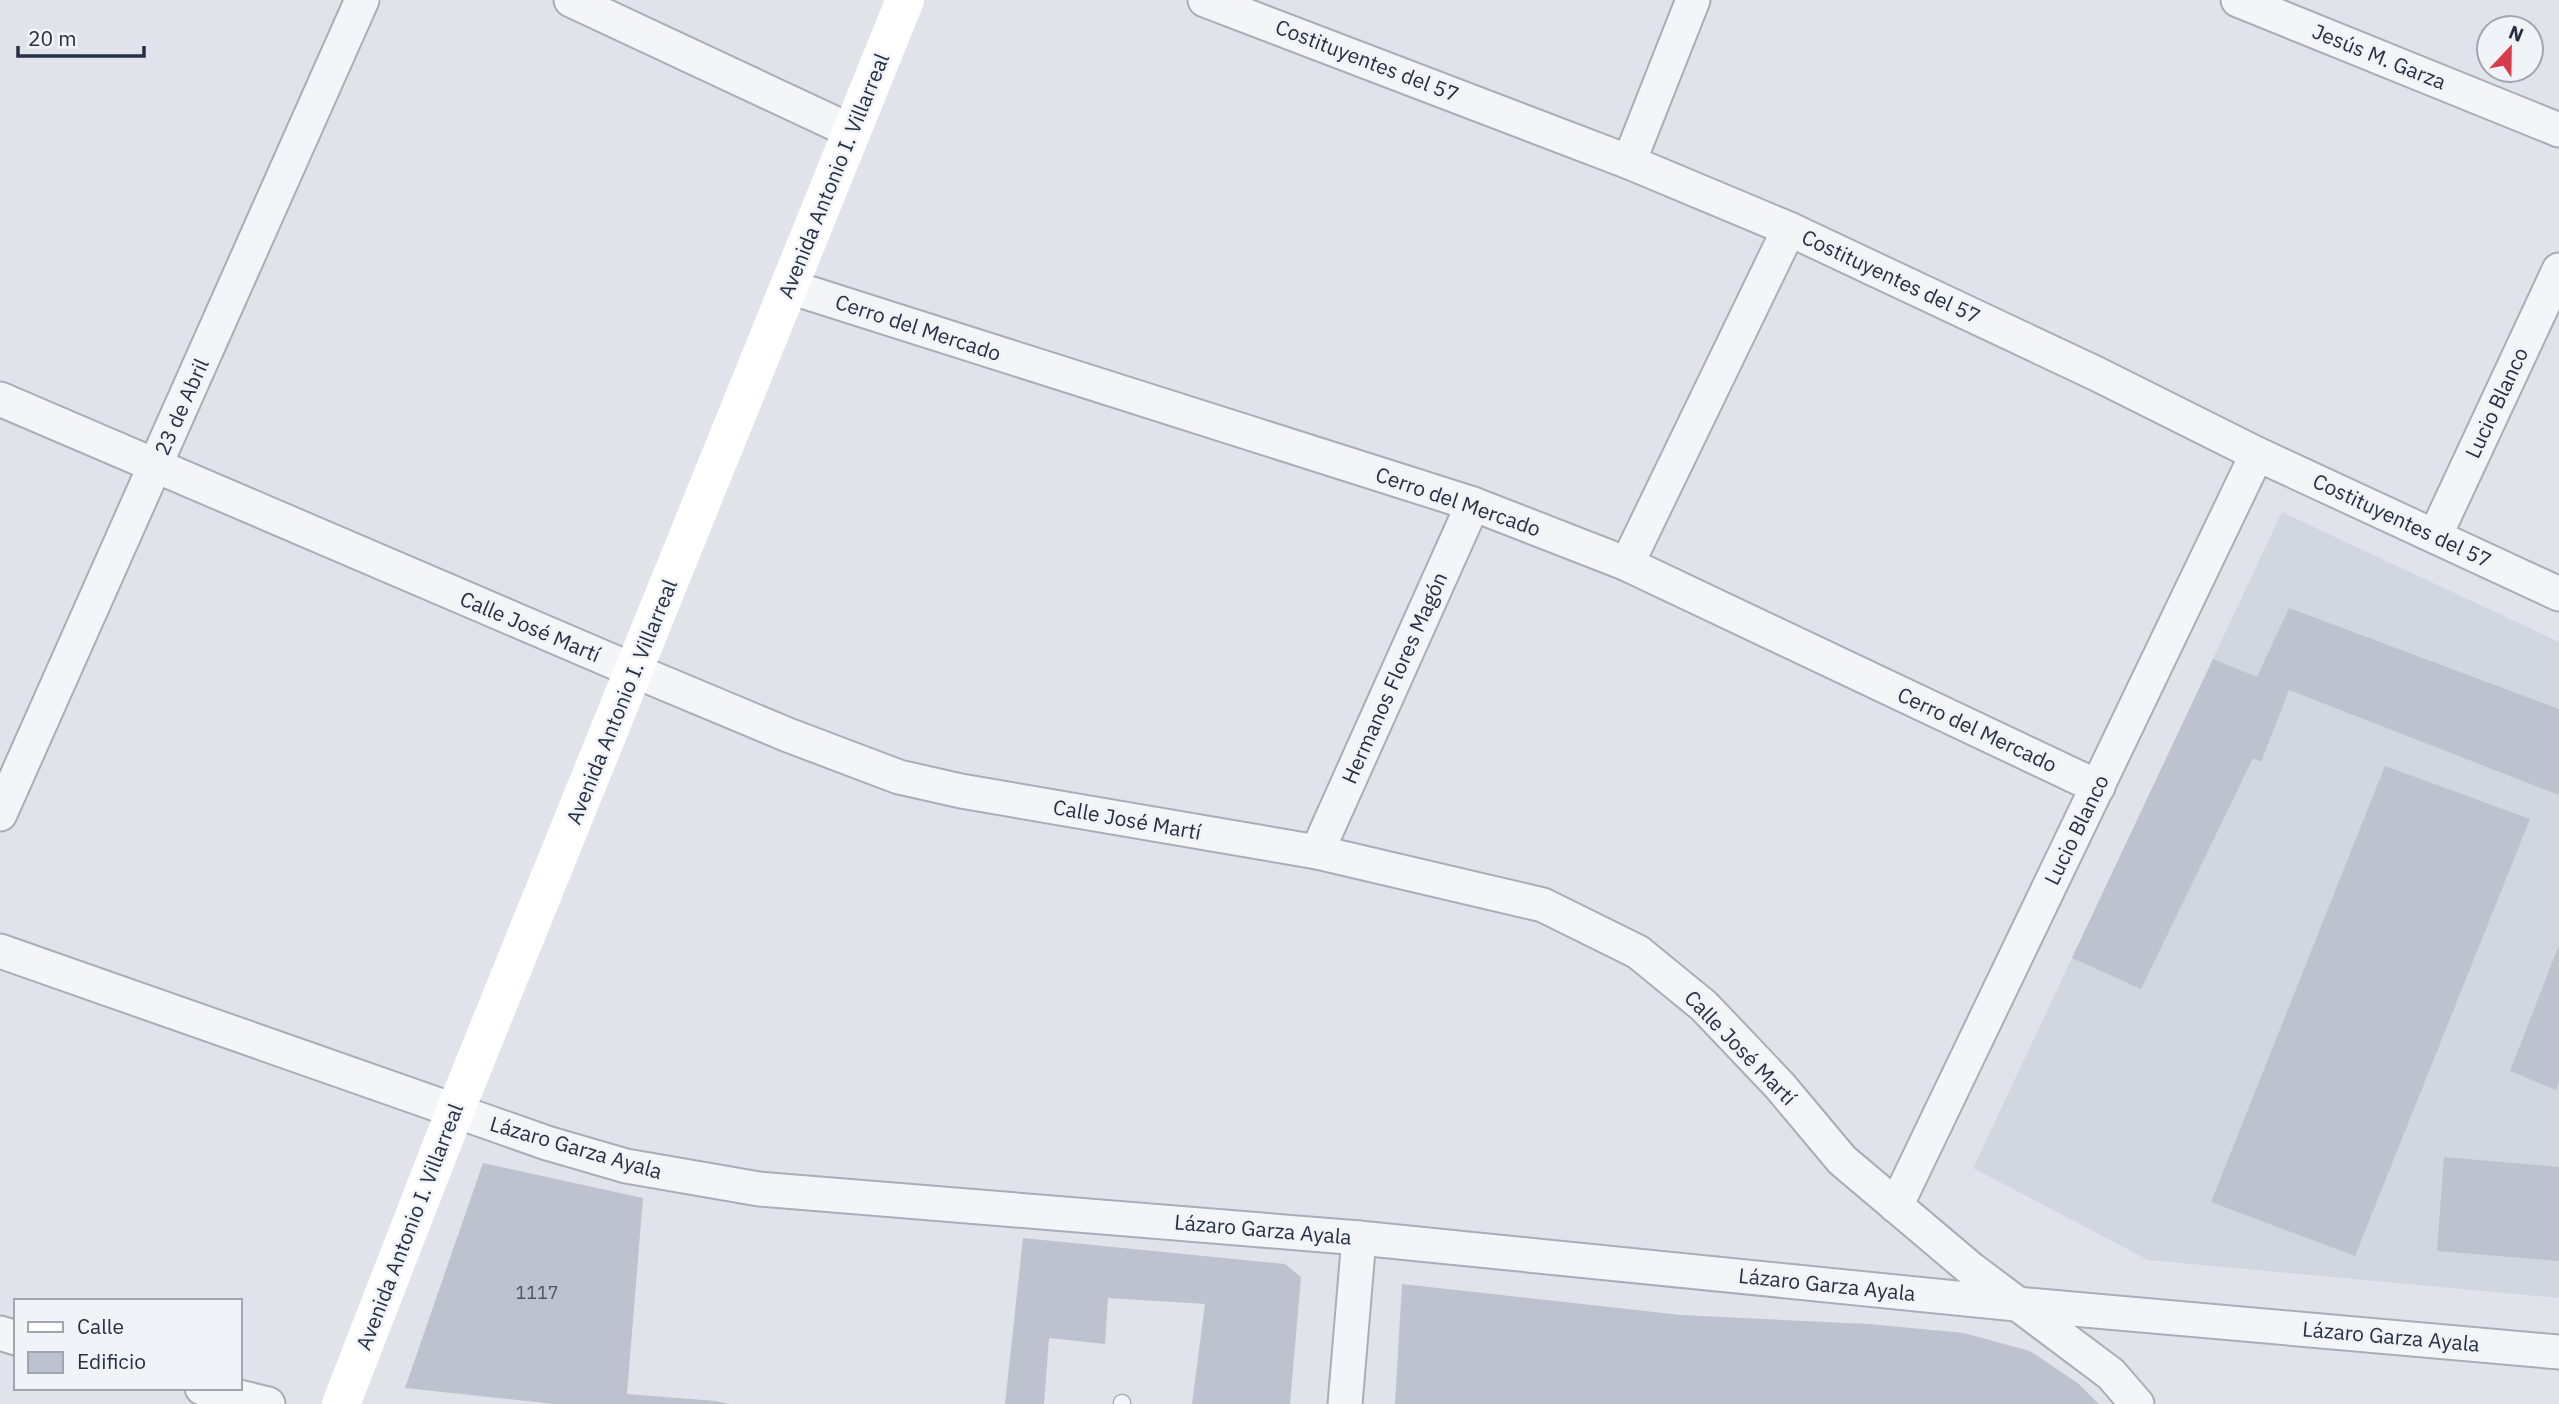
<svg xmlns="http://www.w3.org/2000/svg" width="2559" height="1404" font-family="'IBM Plex Sans',sans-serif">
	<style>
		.built { fill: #d2d6df }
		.building { fill: #bdc2ce }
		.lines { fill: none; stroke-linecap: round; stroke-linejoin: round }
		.lane-casing { stroke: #a8aeb8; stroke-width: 19 }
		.street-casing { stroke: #a8aeb8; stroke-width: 37 }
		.lane { stroke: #f3f5f8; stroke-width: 16 }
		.street { stroke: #f3f5f8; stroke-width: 33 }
		.secondary { stroke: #fff; stroke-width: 38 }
		.labels { text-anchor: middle; stroke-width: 5; stroke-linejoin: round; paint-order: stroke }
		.number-label { font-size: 18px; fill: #4c5466 }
		.street-label { font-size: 21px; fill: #273043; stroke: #f0f3f7 }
	</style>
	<rect width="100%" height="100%" fill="#e0e4ea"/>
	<path class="built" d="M2282 512 2559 642V1298L2148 1260 1973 1168Z"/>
	<g class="building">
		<path d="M2289 608 2559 709V795L2289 690 2261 762 2253 758 2141 989 2072 958 2213 659 2257 677Z"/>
		<path d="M2385 766 2530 819 2355 1256 2211 1202Z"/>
		<path d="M2559 945V1082L2556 1090 2510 1071Z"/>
		<path d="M2444 1157 2559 1167V1261L2437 1251Z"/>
		<path d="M483 1163 643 1198 627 1394 716 1401 729 1404H554L405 1388Z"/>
		<path d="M1023 1238 1285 1264 1301 1277 1290 1404H1192L1205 1304 1108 1298 1105 1344 1049 1338 1044 1404H1005Z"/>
		<path d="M1402 1284 1681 1315 1869 1324 1964 1333 2030 1351 2079 1384 2099 1404H1395Z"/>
	</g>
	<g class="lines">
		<defs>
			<path id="lane" d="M1122 1404V1403"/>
			<g id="street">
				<path d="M571 0 851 131"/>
				<path d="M1205 0 1629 162 1789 229 2097 374 2257 454 2559 594"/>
				<path d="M2238 0 2559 130"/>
				<path d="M1629 162 1693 0"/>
				<path d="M790 287 1473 504 1627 564 2098 787"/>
				<path d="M0 399 635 671 788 735 899 777 961 791 1317 852 1543 905 1638 952 1704 1006 1780 1086 1842 1160 1971 1269 2111 1374 2137 1404"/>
				<path d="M2435 536 2559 270"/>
				<path d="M1627 564 1789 229"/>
				<path d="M0 814 362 0"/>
				<path d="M1317 852 1473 504"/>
				<path d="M0 951 547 1143 626 1166 759 1189 1359 1238 2016 1304 2559 1352"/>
				<path d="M1896 1206 2257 454"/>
				<path d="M0 1333 16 1338"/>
				<path d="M202 1388 268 1404"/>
				<path d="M1345 1404 1359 1238"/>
			</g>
		</defs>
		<use href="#lane" class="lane-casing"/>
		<use href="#street" class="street-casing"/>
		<use href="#lane" class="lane"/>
		<use href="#street" class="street"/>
		<path class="secondary" d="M341 1404 455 1111 905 0"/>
	</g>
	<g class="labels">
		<g class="number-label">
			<text x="537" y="1299">1117</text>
		</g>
		<g class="street-label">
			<text transform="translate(2379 57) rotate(22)" y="7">Jesús M. Garza</text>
			<text transform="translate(1367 61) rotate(21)" y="7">Costituyentes del 57</text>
			<text transform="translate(834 176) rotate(-68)" y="7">Avenida Antonio I. Villarreal</text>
			<text transform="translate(1891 277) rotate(25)" y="7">Costituyentes del 57</text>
			<text transform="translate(918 328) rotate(18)" y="7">Cerro del Mercado</text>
			<text transform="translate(2497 403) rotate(-65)" y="7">Lucio Blanco</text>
			<text transform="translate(182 407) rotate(-66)" y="7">23 de Abril</text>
			<text transform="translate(1458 502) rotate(19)" y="7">Cerro del Mercado</text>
			<text transform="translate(2402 521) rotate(25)" y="7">Costituyentes del 57</text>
			<text transform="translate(530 627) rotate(23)" y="7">Calle José Martí</text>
			<text transform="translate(1395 678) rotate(-66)" y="7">Hermanos Flores Magón</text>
			<text transform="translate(622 702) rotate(-68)" y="7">Avenida Antonio I. Villarreal</text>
			<text transform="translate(1977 730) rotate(25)" y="7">Cerro del Mercado</text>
			<text transform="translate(1127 820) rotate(10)" y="7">Calle José Martí</text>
			<text transform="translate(2077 830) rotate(-64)" y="7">Lucio Blanco</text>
			<text transform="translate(1740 1048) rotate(46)" y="7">Calle José Martí</text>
			<text transform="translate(576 1148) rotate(16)" y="7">Lázaro Garza Ayala</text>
			<text transform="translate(410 1227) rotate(-69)" y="7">Avenida Antonio I. Villarreal</text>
			<text transform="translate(1263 1230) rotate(5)" y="7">Lázaro Garza Ayala</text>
			<text transform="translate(1827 1285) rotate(6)" y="7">Lázaro Garza Ayala</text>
			<text transform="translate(2391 1337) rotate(5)" y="7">Lázaro Garza Ayala</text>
		</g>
	</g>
	<rect x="14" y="1299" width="228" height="91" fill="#f0f3f7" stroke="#a0a5af" stroke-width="2"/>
	<rect x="28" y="1322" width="35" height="10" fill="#ffffff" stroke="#a0a5af" stroke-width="2"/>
	<text x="77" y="1334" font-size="21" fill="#273043">Calle</text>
	<rect x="28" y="1352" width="35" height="21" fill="#bdc2ce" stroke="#a0a5af" stroke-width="2"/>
	<text x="77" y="1369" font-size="21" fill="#273043">Edificio</text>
	<g transform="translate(2510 49) rotate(22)"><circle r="33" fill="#f0f3f7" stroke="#a0a5af" stroke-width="2"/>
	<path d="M0-5L12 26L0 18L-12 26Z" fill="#d93b4b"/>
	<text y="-10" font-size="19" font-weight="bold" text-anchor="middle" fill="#273043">N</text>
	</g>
	<path d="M18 46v10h126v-10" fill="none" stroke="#273043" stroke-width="3.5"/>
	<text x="28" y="46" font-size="21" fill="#273043" stroke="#f0f3f7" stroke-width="5" paint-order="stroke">20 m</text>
</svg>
